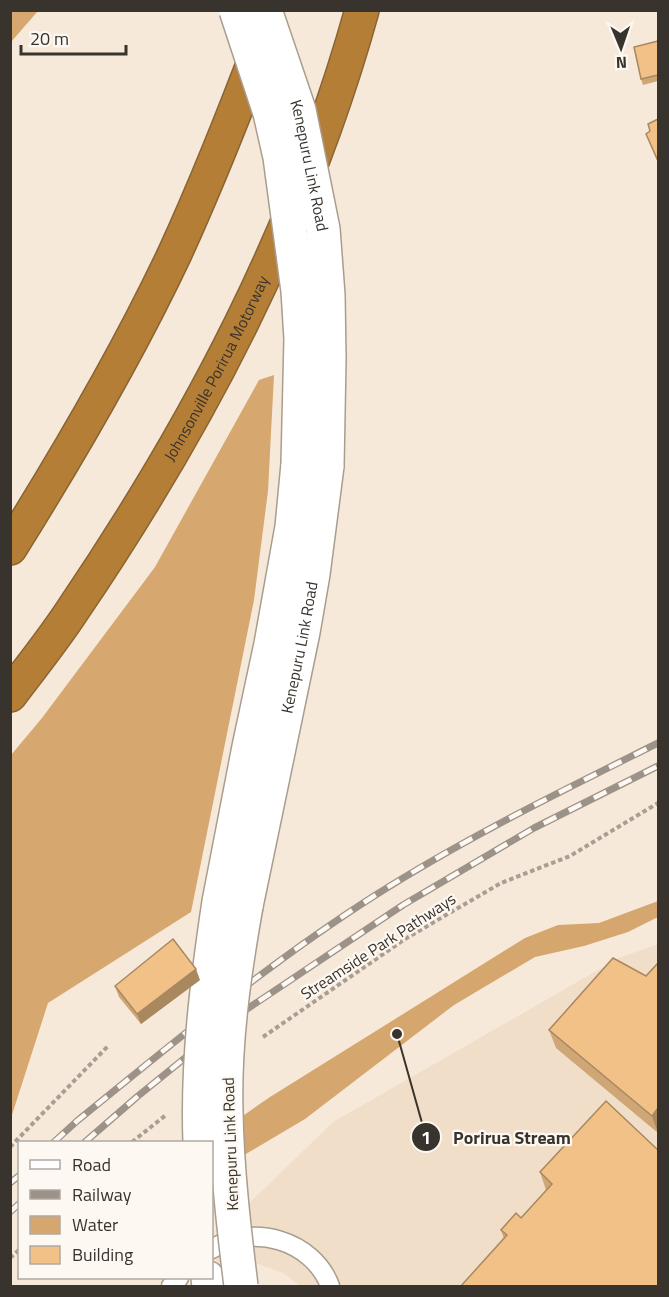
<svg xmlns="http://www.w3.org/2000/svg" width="669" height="1297" font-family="'Titillium Web',sans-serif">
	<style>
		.built { fill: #f0dec9 }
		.forest { fill: #d6a76f }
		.water { fill: #d5a66e }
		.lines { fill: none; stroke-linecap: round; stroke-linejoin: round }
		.service-casing { stroke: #a99d8e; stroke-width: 21 }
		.secondary-casing { stroke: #a99d8e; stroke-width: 36 }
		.motorway-casing { stroke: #896433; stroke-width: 36 }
		.path { stroke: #a89e93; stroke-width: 4; stroke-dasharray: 4.5 3; stroke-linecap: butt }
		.service { stroke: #fff; stroke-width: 18 }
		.secondary { stroke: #fff; stroke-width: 33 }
		.motorway { stroke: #b57e36; stroke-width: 33 }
		.rail-casing { stroke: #9c9288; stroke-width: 7 }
		.rail { stroke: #fef8f2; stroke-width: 4.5; stroke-dasharray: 14; stroke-linecap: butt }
		.secondary-bridge-casing { stroke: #a99d8e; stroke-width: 36; stroke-linecap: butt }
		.secondary-bridge { stroke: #fff; stroke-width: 33 }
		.wall { fill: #cfa675 }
		.shaded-wall { fill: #a9875f }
		.building { fill: #f1c188; stroke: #a9875f; stroke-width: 1.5 }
		.labels { text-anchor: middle; stroke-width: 4.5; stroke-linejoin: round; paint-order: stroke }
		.street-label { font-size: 16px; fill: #38332d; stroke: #fef8f2 }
		.leader { fill: none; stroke: #38332d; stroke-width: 2 }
		.callout-dot { fill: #38332d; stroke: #fef8f2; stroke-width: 2 }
		.mark-label { font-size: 18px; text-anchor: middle; font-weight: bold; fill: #fff }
		.callout-label { font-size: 18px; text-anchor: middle; font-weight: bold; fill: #38332d; stroke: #fef8f2; stroke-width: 4.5; stroke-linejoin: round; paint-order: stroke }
	</style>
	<rect width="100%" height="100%" fill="#f7e9da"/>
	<path class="built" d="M658 944V1286H300L283 1273 250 1261 216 1265 212 1269V1239L333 1122 619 958Z"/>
	<g class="forest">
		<path d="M11 10 38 11 11 42 10 11Z"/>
		<path d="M274 375 268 491 254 600 191 912 48 1003 11 1118V755L42 718 155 567 259 380Z"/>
	</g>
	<path class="water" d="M658 901V917L628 932 584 946 535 957 454 1005 305 1119 212 1174V1142H205L270 1097 525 938 558 925 599 923Z"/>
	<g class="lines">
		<defs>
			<g id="service">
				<path d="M212 1249C252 1223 313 1240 330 1286"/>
				<path d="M171 1286 179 1278"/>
			</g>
			<g id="secondary">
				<path d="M219 902 249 747 271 644 292 527 298 464"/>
				<path id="s1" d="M246 906 303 632 313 574 327 466"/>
				<path d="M208 1278 209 1286"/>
			</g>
			<g id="motorway">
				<path d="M10 548C70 452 127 355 175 253 206 185 234 115 260 46"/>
				<path id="s2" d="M10 695C31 667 53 640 72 611 199 424 301 229 362 10"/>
			</g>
		</defs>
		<use href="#service" class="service-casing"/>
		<use href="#secondary" class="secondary-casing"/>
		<use href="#motorway" class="motorway-casing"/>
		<g class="path">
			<path d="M263 1037 405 939 501 883 570 856 658 803"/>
			<path d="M132 1142 166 1115"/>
			<path d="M10 1147 108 1046"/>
			<path d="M10 1258 20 1249"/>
		</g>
		<use href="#service" class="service"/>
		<use href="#secondary" class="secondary"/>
		<use href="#motorway" class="motorway"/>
		<defs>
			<g id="rail">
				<path d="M54 1142 77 1121C174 1042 269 963 374 896 465 838 562 791 658 743"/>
				<path d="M85 1142 138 1096 238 1015 403 905 534 828 658 766"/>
				<path d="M10 1183 20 1175"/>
				<path d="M10 1212 20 1203"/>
			</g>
		</defs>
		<use href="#rail" class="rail-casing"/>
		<use href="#rail" class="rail"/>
		<defs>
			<g id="secondary-bridge">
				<path d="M236 10 270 113 280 157 298 291 301 339 298 464"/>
				<path id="s3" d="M265 10 299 110 323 229 328 295 329 359 327 466"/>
				<path d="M200 1142C197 1062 207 982 219 902"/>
				<path d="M241 1286C234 1229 227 1170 226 1112 224 1043 234 974 246 906"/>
			</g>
		</defs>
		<use href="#secondary-bridge" class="secondary-bridge-casing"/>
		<use href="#secondary-bridge" class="secondary-bridge"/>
	</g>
	<g class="wall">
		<path d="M658 41V81L643 85 641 79Z"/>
		<path d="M658 119V163L646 134 650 132Z"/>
		<path d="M613 958 658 1133 556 1048 549 1030Z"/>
		<path d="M200 980 141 1024 119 997 115 986Z"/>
		<path d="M658 1150 504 1239 501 1230 521 1218 546 1190 540 1172Z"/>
	</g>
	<g class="shaded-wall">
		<path d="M196 969 200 980 141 1024 137 1014Z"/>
		<path d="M658 1108V1133L652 1116Z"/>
	</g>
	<g class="building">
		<path d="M658 41V75L641 79 634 47Z"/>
		<path d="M658 119V161L646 134 650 131 648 124Z"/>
		<path d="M173 939 196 969 137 1014 115 986Z"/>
		<path d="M613 958 646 976 658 963V1108L652 1116 549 1030Z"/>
		<path d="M606 1101 658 1150V1287H460L507 1235 501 1230 516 1213 521 1218 552 1184 540 1172Z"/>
	</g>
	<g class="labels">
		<g class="street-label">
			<text dy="6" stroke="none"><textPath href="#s3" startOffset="162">Kenepuru Link Road</textPath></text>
			<text dy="6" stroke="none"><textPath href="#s2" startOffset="387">Johnsonville Porirua Motorway</textPath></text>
			<text dy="6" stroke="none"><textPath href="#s1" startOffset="264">Kenepuru Link Road</textPath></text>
			<text transform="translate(378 946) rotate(-33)" y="6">Streamside Park Pathways</text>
			<text transform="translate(230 1144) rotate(-92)" y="6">Kenepuru Link Road</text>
		</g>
	</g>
	<path class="leader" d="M397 1034L426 1137"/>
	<g class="callout-dot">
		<circle cx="397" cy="1034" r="6"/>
		<circle cx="426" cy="1137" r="15"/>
	</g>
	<g class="mark-label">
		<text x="426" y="1144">1</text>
	</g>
	<g class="callout-label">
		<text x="512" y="1144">Porirua Stream</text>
	</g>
	<rect width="669" height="1297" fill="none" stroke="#38332d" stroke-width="24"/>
	<rect x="18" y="1141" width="195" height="138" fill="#fef8f2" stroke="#afa9a3" stroke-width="1.5"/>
	<rect x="30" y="1160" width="30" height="9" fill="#ffffff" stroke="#afa9a3" stroke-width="1.5"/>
	<text x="72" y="1171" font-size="18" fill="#38332d">Road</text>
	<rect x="30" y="1190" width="30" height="9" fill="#9c9288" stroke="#afa9a3" stroke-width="1.5"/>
	<text x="72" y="1201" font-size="18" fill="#38332d">Railway</text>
	<rect x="30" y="1216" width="30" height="18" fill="#d5a66e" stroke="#afa9a3" stroke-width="1.5"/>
	<text x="72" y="1231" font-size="18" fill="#38332d">Water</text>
	<rect x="30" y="1246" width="30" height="18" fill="#f1c188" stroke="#afa9a3" stroke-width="1.5"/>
	<text x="72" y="1261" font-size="18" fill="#38332d">Building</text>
	<g transform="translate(621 48) rotate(178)" stroke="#fef8f2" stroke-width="4.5" paint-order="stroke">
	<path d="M0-4.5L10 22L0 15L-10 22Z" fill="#38332d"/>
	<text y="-9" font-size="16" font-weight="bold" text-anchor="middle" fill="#38332d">N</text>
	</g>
	<path d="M21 45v9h105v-9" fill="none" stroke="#38332d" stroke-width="3"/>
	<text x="30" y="45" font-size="18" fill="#38332d" stroke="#fef8f2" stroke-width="4.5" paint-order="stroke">20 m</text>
</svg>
